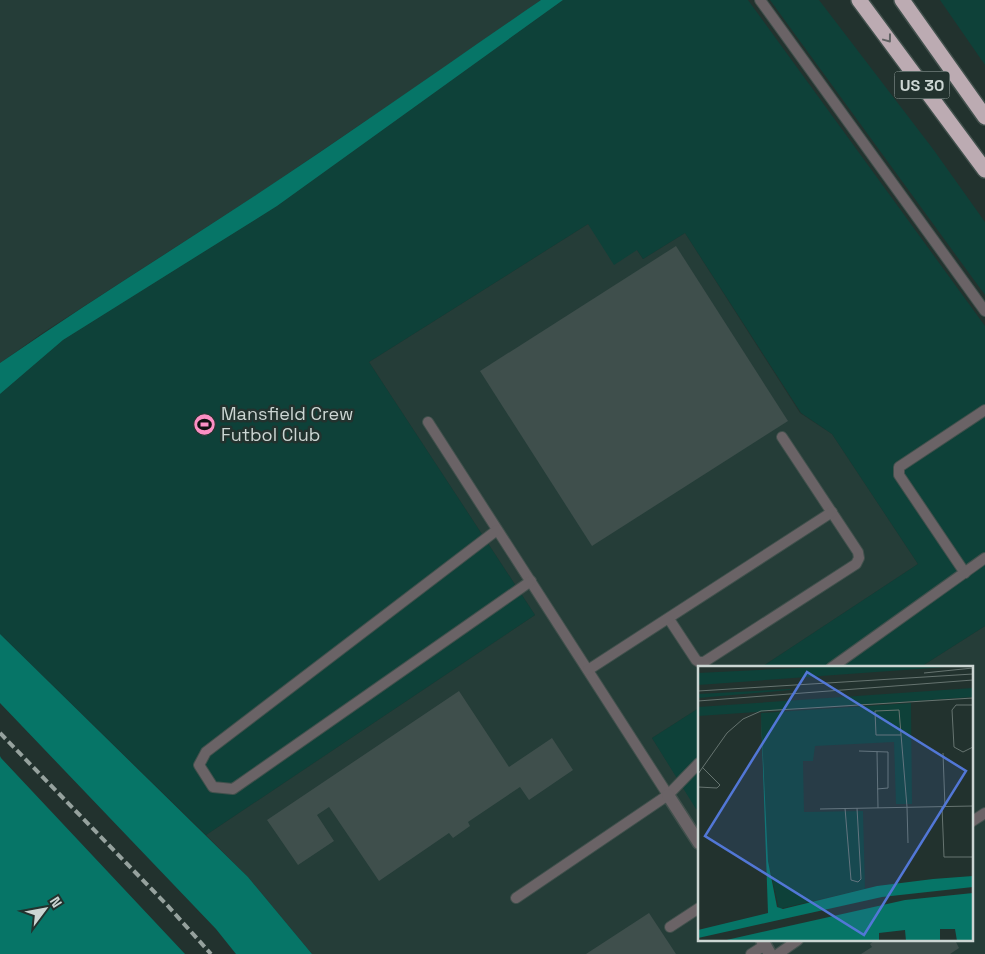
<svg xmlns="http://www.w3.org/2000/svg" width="985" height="954" font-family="'Space Grotesk',sans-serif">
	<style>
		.built { fill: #253d38 }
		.green { fill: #0e4139 }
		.forest { fill: #067567 }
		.building { fill: #3f4f4c }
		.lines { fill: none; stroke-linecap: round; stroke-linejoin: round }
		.lane-casing { stroke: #41504c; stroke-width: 12 }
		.street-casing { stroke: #41504c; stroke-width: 15 }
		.highway-casing { stroke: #41504c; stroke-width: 18 }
		.lane { stroke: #6a6366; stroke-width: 10 }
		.street { stroke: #6a6366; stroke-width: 12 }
		.highway { stroke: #bcabb2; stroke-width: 15 }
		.rail { stroke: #96a29e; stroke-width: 4; stroke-dasharray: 8 4; stroke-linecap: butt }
		.oneway { stroke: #606263 }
		.labels { text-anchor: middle; stroke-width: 5; stroke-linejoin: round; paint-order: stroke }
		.shield { fill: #22322e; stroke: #99a5a2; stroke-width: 1 }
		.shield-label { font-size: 16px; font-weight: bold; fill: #ccd6d3 }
		.poi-label { font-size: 18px; fill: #ccd6d3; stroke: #22322e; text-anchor: start }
		.inset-road { fill: none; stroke: #667470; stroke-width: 1 }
		.view { fill: #5277d6; fill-opacity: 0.15; stroke: #5277d6; stroke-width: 2.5 }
		.inset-edge { fill: none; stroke: #ccd6d3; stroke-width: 2.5 }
	</style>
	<rect width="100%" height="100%" fill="#22322e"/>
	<g class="built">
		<path d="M0 0H541L404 95 258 194 44 332 0 363Z"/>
		<path d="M588 224 637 250 643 259 685 233 800 413 832 434 918 564 760 668H699V708L652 738 697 809 699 808V940H971V668H919L985 626V954H312L248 877 206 835 535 615 369 362Z"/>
	</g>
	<g class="green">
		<path d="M563 0H748L985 326V626L919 668H760L918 564 832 434 801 413 685 233 643 259 637 250 614 265 588 224 369 362 535 615 206 835 0 634V394L63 340 277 206Z"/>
		<path d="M770 0H819L933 149 985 222V295Z"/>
		<path d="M940 0H985V65Z"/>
		<path d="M699 708V808L696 809 652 738Z"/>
	</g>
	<g class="forest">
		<path d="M541 0H563L277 206 63 340 0 394V363C84 305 171 251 256 195 353 131 446 65 541 0Z"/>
		<path d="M0 634 248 877 312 954H236L216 929 0 703Z"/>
		<path d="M0 756 1 758 185 954H0Z"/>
	</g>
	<g class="building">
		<path d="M676 246 788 421 592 546 480 371Z"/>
		<path d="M459 691 509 767 552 738 573 770 529 800 520 787 468 822 470 826 453 838 449 833 379 881 329 807 317 815 334 841 298 865 267 820Z"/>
		<path d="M649 913 676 954H586Z"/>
		<path d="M875 940H955L959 948 950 954H861L872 947 870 944Z"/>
	</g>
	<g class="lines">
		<defs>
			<g id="lane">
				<path d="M760 0 985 311"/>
				<path d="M428 422 668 795"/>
				<path d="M497 530 206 752 199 765 213 787 233 789 531 581"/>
				<path d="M965 573 899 475V467L985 410"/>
				<path d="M669 619 696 660 699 662H704L856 564 859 558 858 552 782 437"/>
				<path d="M831 668 985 558"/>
				<path d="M588 670 832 512"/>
				<path d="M971 822 985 813"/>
				<path d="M516 898 668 795 699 763"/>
				<path d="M670 927 699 908"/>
				<path d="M751 954 765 945"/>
				<path d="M778 954 798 940"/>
			</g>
			<g id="street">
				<path d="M668 795 699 843"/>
				<path d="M762 940 770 954"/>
			</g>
			<g id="highway">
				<path d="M859 0 985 170"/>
				<path d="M902 0 985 117"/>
			</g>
		</defs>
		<use href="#lane" class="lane-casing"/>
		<use href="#street" class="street-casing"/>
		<use href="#highway" class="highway-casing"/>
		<use href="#lane" class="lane"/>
		<use href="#street" class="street"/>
		<use href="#highway" class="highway"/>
		<path class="rail" d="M0 733 167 905 211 954"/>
	</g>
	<defs><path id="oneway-chevron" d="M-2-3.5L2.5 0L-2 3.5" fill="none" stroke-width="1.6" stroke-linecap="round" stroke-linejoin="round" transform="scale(1.25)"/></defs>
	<use class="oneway" href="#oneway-chevron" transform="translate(888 39) rotate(53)"/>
	<defs>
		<symbol id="stadium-disc" viewBox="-11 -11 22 22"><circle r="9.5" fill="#fb8fc4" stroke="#22322e"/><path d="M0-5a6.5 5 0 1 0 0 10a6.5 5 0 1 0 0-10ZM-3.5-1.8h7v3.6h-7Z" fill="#111"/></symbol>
	</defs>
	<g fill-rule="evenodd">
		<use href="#stadium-disc" x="192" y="412" width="25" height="25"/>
	</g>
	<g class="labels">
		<rect class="shield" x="894.5" y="71.5" width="55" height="27" rx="4"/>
		<g class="shield-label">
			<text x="922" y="91">US 30</text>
		</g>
		<g class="poi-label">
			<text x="221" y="420">Mansfield Crew<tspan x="221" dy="21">Futbol Club</tspan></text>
		</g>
	</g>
	<g transform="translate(698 666)">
		<rect width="275" height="275" fill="#22322e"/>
		<path d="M140 0H261L0 19V7ZM275 22V31L0 50V41ZM92 23V24L0 32V28ZM213 37 214 138H198L196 76 117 80 115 95H105L106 146 165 145 167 223 81 243 70 195 63 47Z" fill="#0e4139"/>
		<path d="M63 47 70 195 79 241 85 243 179 220 235 213 275 210V221L184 231 0 272V264L70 247ZM275 227V275H259L257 263H242V275H208L207 264 181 267V275H24L207 234Z" fill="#067567"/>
		<path class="inset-road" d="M226 7 275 2M0 25 275 8M0 35 275 14M275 39H258L254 44 256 81 265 86 275 81M203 69H178L177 45 201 44 209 141 210 177M161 85 190 86V122L179 123M179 85 180 142M245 87 247 141M0 108 29 67 45 53 63 45 275 32M0 121 19 122 22 119 4 101M244 141 246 191H275M147 142 153 214 160 216 163 213 159 142M122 143 275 140"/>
		<path class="view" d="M109 6 268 105 166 269 7 170Z"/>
		<rect width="275" height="275" class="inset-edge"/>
	</g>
	<g transform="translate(45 909) rotate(58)" stroke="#22322e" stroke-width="4" paint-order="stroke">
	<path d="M0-4L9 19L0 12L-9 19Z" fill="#ccd6d3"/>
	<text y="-8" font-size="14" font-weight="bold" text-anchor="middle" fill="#ccd6d3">N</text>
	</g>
</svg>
